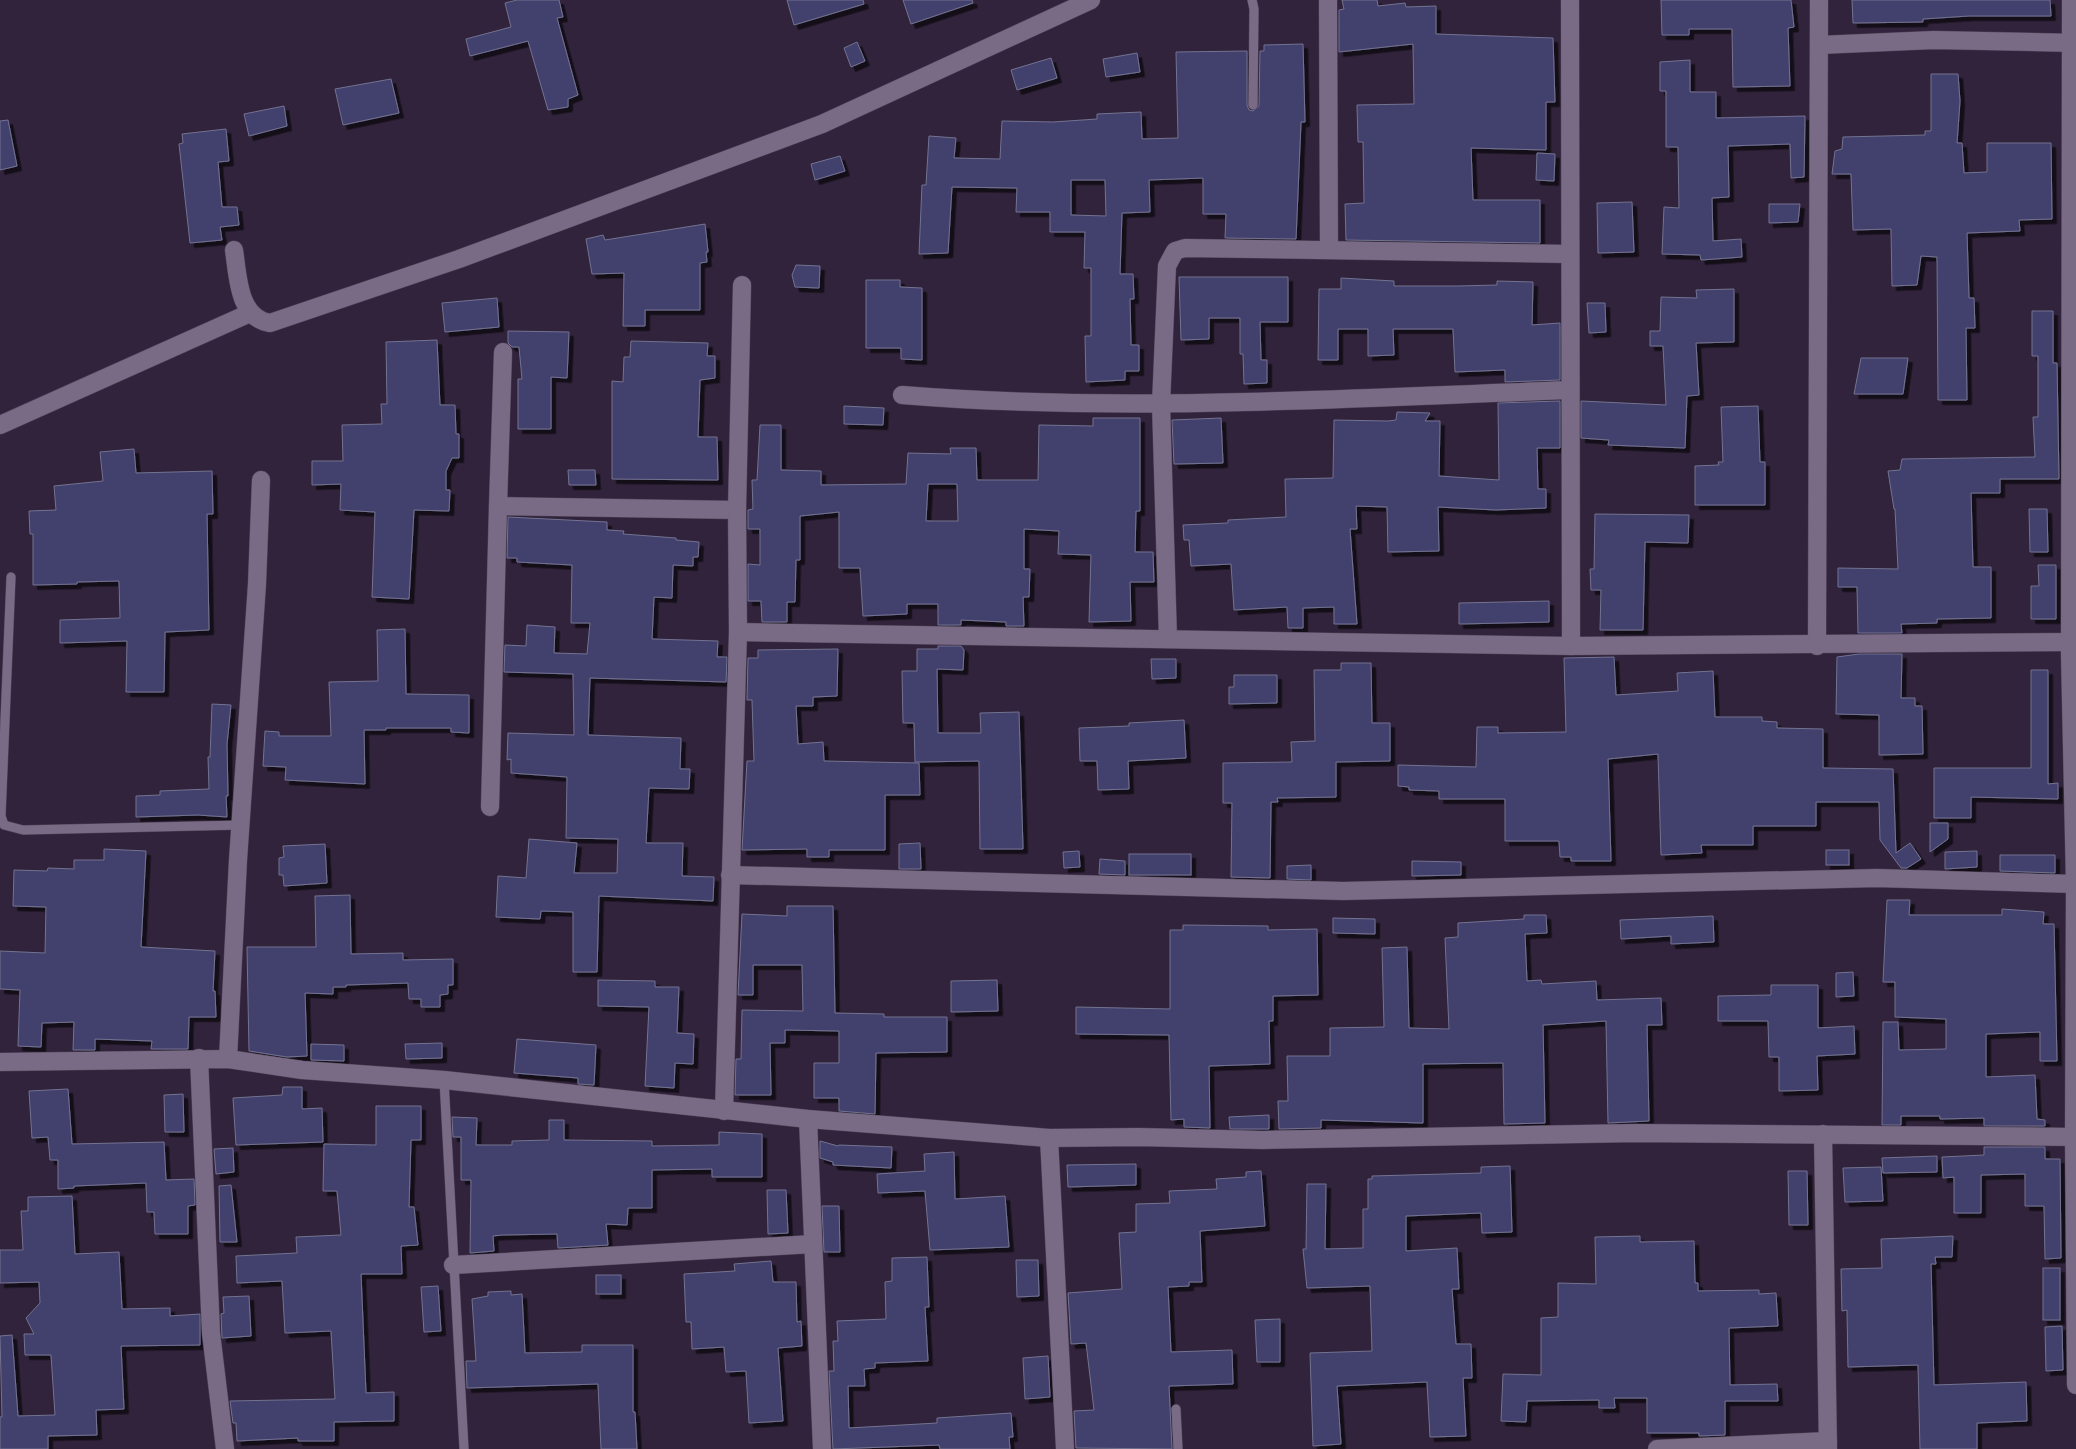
<svg xmlns="http://www.w3.org/2000/svg" width="2076" height="1449" font-family="'Golos Text',sans-serif">
	<style>
		.building { fill: #423f6d; stroke: #737391; fill-rule: evenodd; filter: url(#shadow) }
		.lines { fill: none; stroke-linecap: round; stroke-linejoin: round }
		.service-casing { stroke: #4e4256; stroke-width: 10 }
		.minor-casing { stroke: #4e4256; stroke-width: 19 }
		.service { stroke: #796a85; stroke-width: 9 }
		.minor { stroke: #796a85; stroke-width: 18 }
	</style>
	<defs>
		<filter id="shadow"><feDropShadow dx="4.5" dy="4.5" stdDeviation="0" flood-color="#0009"/></filter>
	</defs>
	<rect width="100%" height="100%" fill="#31233b"/>
	<g class="building">
		<path d="M517 0H559L563 17 557 18 578 95 568 99V107L548 110 528 41 470 56 466 39 511 27 505 3Z"/>
		<path d="M787 0H863L864 4 794 25Z"/>
		<path d="M903 0H972L973 3 911 24Z"/>
		<path d="M1342 0H1377L1378 6 1405 3 1406 7 1436 6V34L1553 38 1555 102H1546V150L1471 148 1473 200H1540V243L1346 240 1345 204 1364 203 1363 142H1358L1357 105 1414 104 1413 44 1339 52V10L1344 9Z"/>
		<path d="M1661 0H1791L1794 27 1788 28 1790 86 1733 87 1732 29H1689V35H1662Z"/>
		<path d="M1852 0H2050L2051 16H1969L1923 19V22L1853 23Z"/>
		<path d="M857 42 865 61 851 67 844 48Z"/>
		<path d="M1303 44 1305 122H1301L1296 239 1225 238 1226 214H1203V178L1149 180 1150 212 1122 213 1120 274H1133L1134 299H1130L1131 345H1139V371H1125V380L1086 382 1085 336H1091V268H1084L1085 232H1050V212H1016L1017 188 952 187 948 253 919 254 922 185H926L929 136 956 138 954 158 1000 159 1002 121 1053 122 1097 119V114L1141 112 1142 139 1178 138 1176 52 1247 51V105L1249 110 1253 111 1259 106 1260 51H1264V45ZM1071 180H1105L1106 216 1071 215Z"/>
		<path d="M1137 53 1140 72 1106 77 1103 59Z"/>
		<path d="M1051 58 1057 78 1017 90 1011 70Z"/>
		<path d="M1690 60V92H1716V118L1805 116 1804 177 1791 178 1790 144 1728 146 1729 197 1712 198 1713 241 1741 239 1742 257 1701 260 1700 255 1662 254 1664 207 1679 208 1678 147H1666V91H1660V62Z"/>
		<path d="M1931 74H1958L1960 101 1957 143H1962L1964 173 1987 172V143H2051L2052 219 2019 220 2020 231 1967 233 1969 298H1974L1975 328H1966L1967 400H1938L1937 257 1921 256 1917 285 1892 286 1891 229 1853 230 1851 174H1832L1835 151 1842 149 1843 137 1925 135V131H1931Z"/>
		<path d="M391 79 399 113 343 125 335 89Z"/>
		<path d="M284 106 287 126 249 136 244 114Z"/>
		<path d="M8 120 17 166 0 170V121Z"/>
		<path d="M226 129 229 161 218 162 222 207H237L239 225 220 227 222 240 190 243 179 144 183 143 182 134Z"/>
		<path d="M1537 153 1555 154 1554 181 1536 180Z"/>
		<path d="M840 156 845 171 815 180 811 164Z"/>
		<path d="M1632 202 1634 252 1598 253 1597 203Z"/>
		<path d="M1769 204H1800L1798 222 1769 223Z"/>
		<path d="M705 224 708 252H706L707 262 700 263V310H645V326H623L624 273 592 274 586 239 603 235 605 240Z"/>
		<path d="M796 265 820 266 819 288 795 287 792 275Z"/>
		<path d="M1179 277H1288V322H1260L1261 360H1267V383L1244 384 1243 354H1240V318H1209V339L1181 340Z"/>
		<path d="M1341 278 1394 281V286H1458L1497 285V281L1533 282 1532 325 1560 323V380L1505 382V370L1455 372 1453 329H1393L1394 355 1368 356V329H1338V360H1318L1319 289H1341Z"/>
		<path d="M866 280H900V287L922 288V360L901 359V348H866Z"/>
		<path d="M1734 289V342L1696 343 1699 395 1687 396 1685 448 1608 445 1609 440 1581 438V401L1666 405 1663 346H1650V331H1660L1661 297 1697 298 1696 290Z"/>
		<path d="M497 298 499 327 445 332 442 303Z"/>
		<path d="M1587 303H1605L1606 332 1589 333Z"/>
		<path d="M2032 311H2053V363H2057L2059 479H2000V493H1971L1973 567H1991V618L1937 619V623L1901 624 1902 633H1858L1857 587H1838V568L1898 569 1895 509H1894L1888 471 1900 470 1902 459 2035 457 2033 417H2038V356H2032Z"/>
		<path d="M508 331 569 332 567 378 551 377V429H518V379H522L519 347H512L508 343Z"/>
		<path d="M437 340 440 405H455L456 434H459V458H452L446 471V490H450L449 511 414 510 409 599 372 597 375 512 340 510 341 484 312 485V461H343L342 425 382 424 381 404H387L386 342Z"/>
		<path d="M631 341 708 343 707 356H715V378L700 380 698 437H717L718 480 612 479V381L623 382 624 357H630Z"/>
		<path d="M1861 358H1908L1903 394H1854Z"/>
		<path d="M1560 401V448H1537L1538 489H1546V508L1496 510 1438 507 1439 551 1388 552 1387 507 1356 506 1357 529H1350L1357 624H1334V607L1303 608V628H1288L1287 607 1234 610 1231 564 1191 566 1189 540H1184L1183 525 1228 523V520L1286 517 1285 479 1333 478 1334 420 1388 421 1396 420 1397 412 1430 413 1425 421H1440L1439 476 1499 480 1498 403Z"/>
		<path d="M844 406 884 408 883 425 844 424Z"/>
		<path d="M1758 406 1760 462H1765V505H1695V466L1719 465 1718 462H1723L1721 407Z"/>
		<path d="M1093 418H1140V511H1136L1135 552H1153L1154 582H1130L1131 621 1089 622 1091 555 1058 554 1059 531 1024 529V569H1030L1029 597H1023L1024 626H1006V622L961 620V625H938V604H907V614L863 616 860 568H839V512L800 516V560H796L795 602H787V622H762L761 601H748V564L760 565V529H748V510L753 509 752 480H757L760 425H781V470L821 471V485L906 484 908 453 951 454 950 448H976L977 480H1038L1039 425 1093 426ZM928 484H957L958 521H926Z"/>
		<path d="M1221 418 1223 463 1174 464 1172 420Z"/>
		<path d="M134 449 136 473 212 471 213 514H207L209 630 165 632 164 692H126L127 641 60 643V620L120 618 119 581 77 582V584L33 585V534H30L29 511 56 510 54 486 103 481 100 452Z"/>
		<path d="M568 470H595L596 485H569Z"/>
		<path d="M2029 509H2047L2048 552H2030Z"/>
		<path d="M1595 514 1689 515 1688 543 1645 542 1643 630H1600L1601 590H1591L1590 569H1594Z"/>
		<path d="M508 517 607 522V530L624 531 623 534 676 538V540L699 542 698 557H693V566L673 565 672 598 654 597 652 639 718 641 717 657H727L726 682 590 678 588 735 681 738 680 769H690L689 789 649 788 646 843H683L682 876 714 877 713 901 599 896 597 972H573V912L541 911 540 919 496 917 498 876 526 878 529 839 577 843 574 873H617L618 839 566 838 567 777 511 773V759L507 760 508 733 574 735 573 674 504 672 505 645 526 646 527 625 555 627 554 653 587 654 590 623H571L572 565 517 562V558H507Z"/>
		<path d="M2038 565H2056V619H2031V586H2039Z"/>
		<path d="M1549 601V622L1459 624V603Z"/>
		<path d="M405 629 406 694 469 695V733L451 732V728H386V730H364L365 784 285 780 286 767 263 766 265 731 279 732V736H331L329 682 378 681 377 630Z"/>
		<path d="M938 646H961L964 650 963 670 937 669 938 733H981L980 713 1019 712 1023 849H980L979 761 915 762 914 723H903L902 671H917V649H938Z"/>
		<path d="M838 649 837 696 813 697V706H796L798 744 823 742 824 761 919 763 920 795H885V850H829V857H807V849L742 850 747 761H754L752 700H747L748 658H758V650Z"/>
		<path d="M1859 654H1902L1901 698H1915V706H1922L1923 754 1879 755V715L1836 714 1837 657Z"/>
		<path d="M1614 657 1616 695 1678 691 1677 673 1713 671 1715 717H1762V721L1777 722V728L1823 729V768L1893 769 1896 853 1910 843 1921 859 1907 868H1901L1880 840 1879 802H1816V826H1753V845H1701L1702 853 1661 855 1658 754 1608 759 1611 861H1571V857H1560L1559 841H1505V799H1439V791L1409 790V787L1398 786V765L1476 767 1477 727H1498V733L1566 732 1564 658Z"/>
		<path d="M1151 659H1176V678L1152 679Z"/>
		<path d="M1341 663H1371L1372 723H1390V761L1336 762V797L1277 798 1278 802H1271L1270 878 1231 877 1232 803H1223V763L1292 762 1291 742 1315 741 1314 670H1341Z"/>
		<path d="M2031 670H2048V784L2058 783V799L1971 797V818H1934V768H2031Z"/>
		<path d="M1234 675H1277V703L1229 704V687H1234Z"/>
		<path d="M212 704 231 705 227 744 228 796H226L227 817 198 815 136 817V796L160 795V791L209 789 208 757H210Z"/>
		<path d="M1184 720 1186 758 1128 761 1129 789 1098 790 1097 761H1080L1079 728 1129 726V723Z"/>
		<path d="M1930 823H1948V839L1930 852Z"/>
		<path d="M920 843 921 869H899V844Z"/>
		<path d="M325 844 327 883 284 886 283 875H279V858L284 857 283 846Z"/>
		<path d="M104 849 146 851 141 947 215 951 213 991H215L216 1017H189L188 1049H151L152 1041 95 1039V1050H73L74 1022 42 1023 41 1047 18 1046 20 990 0 989V951L45 953 46 907 13 906 14 870 47 871 48 868 74 869V860H104Z"/>
		<rect x="1826" y="850" width="23" height="15"/>
		<path d="M1079 851 1080 867 1064 868 1063 852Z"/>
		<path d="M1977 851V867L1945 869V852Z"/>
		<rect x="1129" y="854" width="62" height="21"/>
		<path d="M2000 855H2055V873L2000 871Z"/>
		<path d="M1100 859 1125 861V875L1099 874Z"/>
		<path d="M1412 861 1461 862V875L1412 876Z"/>
		<path d="M1311 865V880L1287 879V866Z"/>
		<path d="M350 895 351 954 403 953V960L453 959V985H448V994L440 995V1007H421V999H409L408 983 346 985V987H333V994L305 993 307 1056 287 1057 249 1051 247 947H316L315 896Z"/>
		<path d="M1887 900H1910L1909 915H2002V909L2044 912 2043 924H2054L2057 1061H2040V1032L1986 1034V1077L2035 1075 2037 1119 2045 1120V1126H1984V1118L1940 1119V1116H1901V1125H1882L1883 1022H1898L1899 1050 1946 1049V1019L1895 1017V982H1883Z"/>
		<path d="M787 906H833L835 1013 884 1014V1017H947V1052L876 1053 875 1114 839 1111V1098H814V1063H839V1031L785 1030V1043H770L771 1095H735L736 1059H741L742 1010 803 1011 802 965H753V995H738L742 914 787 916Z"/>
		<path d="M1524 915H1546L1547 933 1525 934 1527 981 1541 980 1542 984 1596 981 1597 1000 1661 998 1662 1025H1647L1649 1121 1608 1123 1606 1021 1543 1025 1545 1123 1504 1124 1503 1063 1423 1064V1123L1321 1120V1128L1279 1129 1278 1101H1288L1287 1056H1330V1028L1384 1027 1382 948 1407 947 1409 1028 1449 1029 1445 938 1458 937V923L1524 919Z"/>
		<path d="M1713 916 1714 942 1671 944V936L1621 939 1620 920Z"/>
		<path d="M1333 918 1375 919V934L1333 933Z"/>
		<path d="M1183 925 1268 926V930L1317 929 1318 995 1273 996V1021H1269L1270 1064 1209 1066 1210 1128 1184 1127V1119L1171 1120 1169 1035 1076 1034V1007L1170 1009V930H1183Z"/>
		<path d="M1853 972 1854 996 1836 997V973Z"/>
		<path d="M598 980 655 981V987H679L677 1033 694 1034 693 1064 675 1063 674 1088 645 1086 649 1007 598 1006Z"/>
		<path d="M997 980 998 1011 951 1012V981Z"/>
		<path d="M1771 985H1818V1028L1854 1026 1855 1054 1817 1056 1818 1090 1779 1091V1057H1769L1768 1021H1718V996L1771 995Z"/>
		<path d="M517 1039 596 1045 594 1085 578 1084V1078L514 1073Z"/>
		<path d="M442 1043V1058L406 1059 405 1044Z"/>
		<path d="M311 1044 344 1045V1061L311 1060Z"/>
		<path d="M283 1087H302V1109L322 1108 323 1142 236 1145 233 1098 282 1095Z"/>
		<path d="M68 1089 72 1144 164 1142 166 1180 194 1179 195 1205 188 1206V1234H155L154 1212H147L146 1183 74 1186V1188L58 1189V1160H50L48 1137 32 1138 29 1091Z"/>
		<path d="M183 1094 184 1132H165L164 1095Z"/>
		<path d="M376 1106H421V1140H411L409 1207H414L418 1245 401 1246 402 1274H361L366 1393 394 1392V1421L334 1422V1441H298V1438L237 1441 236 1423H233L230 1401 335 1399 331 1331 285 1333 282 1281 237 1283 236 1256 297 1253 296 1237 341 1235 337 1191H323L324 1144 376 1145Z"/>
		<path d="M1269 1115V1129H1230L1229 1117Z"/>
		<path d="M452 1117 477 1118 476 1145H512V1141L549 1140V1120H564V1140L652 1141V1146L719 1145V1132L762 1134V1177H712V1169L652 1170V1208H628L627 1225 606 1224 608 1245 558 1248 557 1234 502 1235 493 1236 494 1251 470 1253 471 1180H461V1137H453Z"/>
		<path d="M820 1141 838 1146 839 1145 892 1147 891 1168 833 1165V1162L820 1158Z"/>
		<path d="M1984 1147H2045V1159H2060L2061 1258 2045 1259 2044 1206H2025V1174L1981 1175V1213H1954V1177L1943 1178 1942 1157 1984 1155Z"/>
		<path d="M233 1148 234 1172 216 1174 214 1149Z"/>
		<path d="M954 1152 955 1199 1005 1196 1009 1247 930 1250 925 1191 878 1193 877 1174 925 1171 924 1154Z"/>
		<path d="M1937 1156V1172L1883 1173 1882 1158Z"/>
		<path d="M1136 1164V1185L1068 1187 1067 1165Z"/>
		<path d="M1510 1166 1512 1232 1482 1233 1481 1213 1406 1216V1251L1457 1248 1459 1289H1452L1456 1344H1471L1472 1378H1463L1466 1436 1430 1437 1427 1382 1337 1386 1341 1444 1313 1446 1310 1353 1372 1351 1370 1286 1307 1288 1303 1249H1306L1307 1184H1326L1325 1249 1363 1248V1209H1368V1179H1372V1176L1481 1173V1167Z"/>
		<path d="M1881 1167 1883 1201 1845 1202 1843 1168Z"/>
		<path d="M1261 1171 1265 1226 1200 1231 1202 1282H1189V1286L1168 1287 1171 1352 1232 1350 1233 1384 1169 1386 1172 1449 1076 1448 1074 1411 1094 1410 1086 1343 1071 1344 1068 1293 1122 1289 1119 1233 1136 1232V1204L1170 1203 1169 1191 1217 1189 1216 1179 1246 1177V1172Z"/>
		<path d="M1788 1171H1807L1808 1225H1789Z"/>
		<path d="M231 1185 237 1242H220L219 1186Z"/>
		<path d="M767 1190H786L788 1233 768 1234Z"/>
		<path d="M72 1196 75 1254 119 1252 122 1309 170 1308V1316L200 1314V1345L121 1346 124 1409 96 1410 97 1435 48 1436V1449H0V1417H2L0 1336 12 1335 18 1416 55 1415 51 1355H25L24 1334H34L26 1318 40 1303 39 1282 0 1283V1250H23L21 1211H28V1197Z"/>
		<path d="M822 1206H839L840 1252H824Z"/>
		<path d="M1640 1236V1242L1694 1241 1695 1283H1698V1291L1759 1290V1294L1776 1293 1778 1326 1729 1328 1730 1385 1777 1384 1778 1401H1725V1435L1699 1436V1433H1647V1398H1614L1615 1408H1599V1400L1527 1401 1526 1422 1501 1421 1503 1374 1541 1375V1318L1558 1317V1283L1596 1284 1595 1237Z"/>
		<path d="M1953 1236 1952 1257H1935L1936 1264H1931L1934 1385 2026 1382 2027 1421 1977 1423V1449H1920L1918 1365 1848 1367 1847 1310 1842 1311 1841 1269 1882 1268 1881 1239Z"/>
		<path d="M927 1257 929 1307H925L928 1361 875 1363V1368L864 1369 865 1386H848L849 1428 937 1423V1418L1011 1413 1013 1437H1009L1010 1449H940L939 1445 833 1449 829 1371H834L833 1341H838L837 1321 886 1319 885 1282 892 1281V1258Z"/>
		<path d="M1016 1260H1038L1039 1296 1017 1297Z"/>
		<path d="M771 1261 773 1282H796L797 1322 801 1321 802 1346 778 1348 783 1421 749 1423 746 1371 726 1372 724 1347 692 1349 691 1322H686L684 1274 735 1271 734 1264Z"/>
		<rect x="2043" y="1268" width="17" height="52"/>
		<rect x="596" y="1275" width="25" height="19"/>
		<path d="M438 1286 441 1331 424 1332 421 1287Z"/>
		<path d="M511 1291V1295L522 1294 525 1353 582 1352V1345H633V1412H635L637 1449H601L598 1384 467 1388 466 1361H476L472 1299 488 1296V1292Z"/>
		<path d="M249 1296 251 1336 222 1338 221 1314 224 1313 223 1297Z"/>
		<path d="M1280 1319V1362H1257L1255 1320Z"/>
		<path d="M2062 1326 2063 1370 2046 1371 2045 1327Z"/>
		<path d="M1048 1356 1050 1397 1025 1399 1023 1358Z"/>
	</g>
	<g class="lines">
		<defs>
			<g id="service">
				<path d="M1252 0 1254 9 1253 105"/>
				<path d="M11 577 1 816 4 825 23 830 241 825"/>
				<path d="M444 1080 464 1449"/>
				<path d="M1176 1409 1178 1449"/>
			</g>
			<g id="minor">
				<path d="M1328 0 1329 249"/>
				<path d="M1570 0 1571 646"/>
				<path d="M2071 0 2070 655 2075 884 2074 1137 2076 1385"/>
				<path d="M1819 45 1934 40 2076 43"/>
				<path d="M234 250C238 276 238 318 270 323L459 259 822 124 1091 0"/>
				<path d="M503 352 498 506 737 510"/>
				<path d="M902 395C1124 413 1347 398 1570 390"/>
				<path d="M0 425 250 313"/>
				<path d="M738 632 1571 646 2076 642"/>
				<path d="M1168 639 1161 404 1167 266 1175 251 1185 248 1570 254"/>
				<path d="M1817 646 1819 0"/>
				<path d="M490 807 498 506"/>
				<path d="M730 875 1343 891 1877 878 2076 884"/>
				<path d="M199 1058 211 1333 225 1449"/>
				<path d="M228 1059 238 860 257 584 261 480"/>
				<path d="M0 1062 228 1059 302 1070 444 1080 808 1119 1049 1138 1138 1137 1263 1140 1636 1133 2076 1137"/>
				<path d="M724 1111 738 632 737 510 742 285"/>
				<path d="M808 1119 822 1449"/>
				<path d="M1823 1134 1828 1449"/>
				<path d="M1049 1138 1065 1449"/>
				<path d="M453 1265 813 1244"/>
				<path d="M1657 1449 1828 1441"/>
			</g>
		</defs>
		<use href="#service" class="service-casing"/>
		<use href="#minor" class="minor-casing"/>
		<use href="#service" class="service"/>
		<use href="#minor" class="minor"/>
	</g>
</svg>
